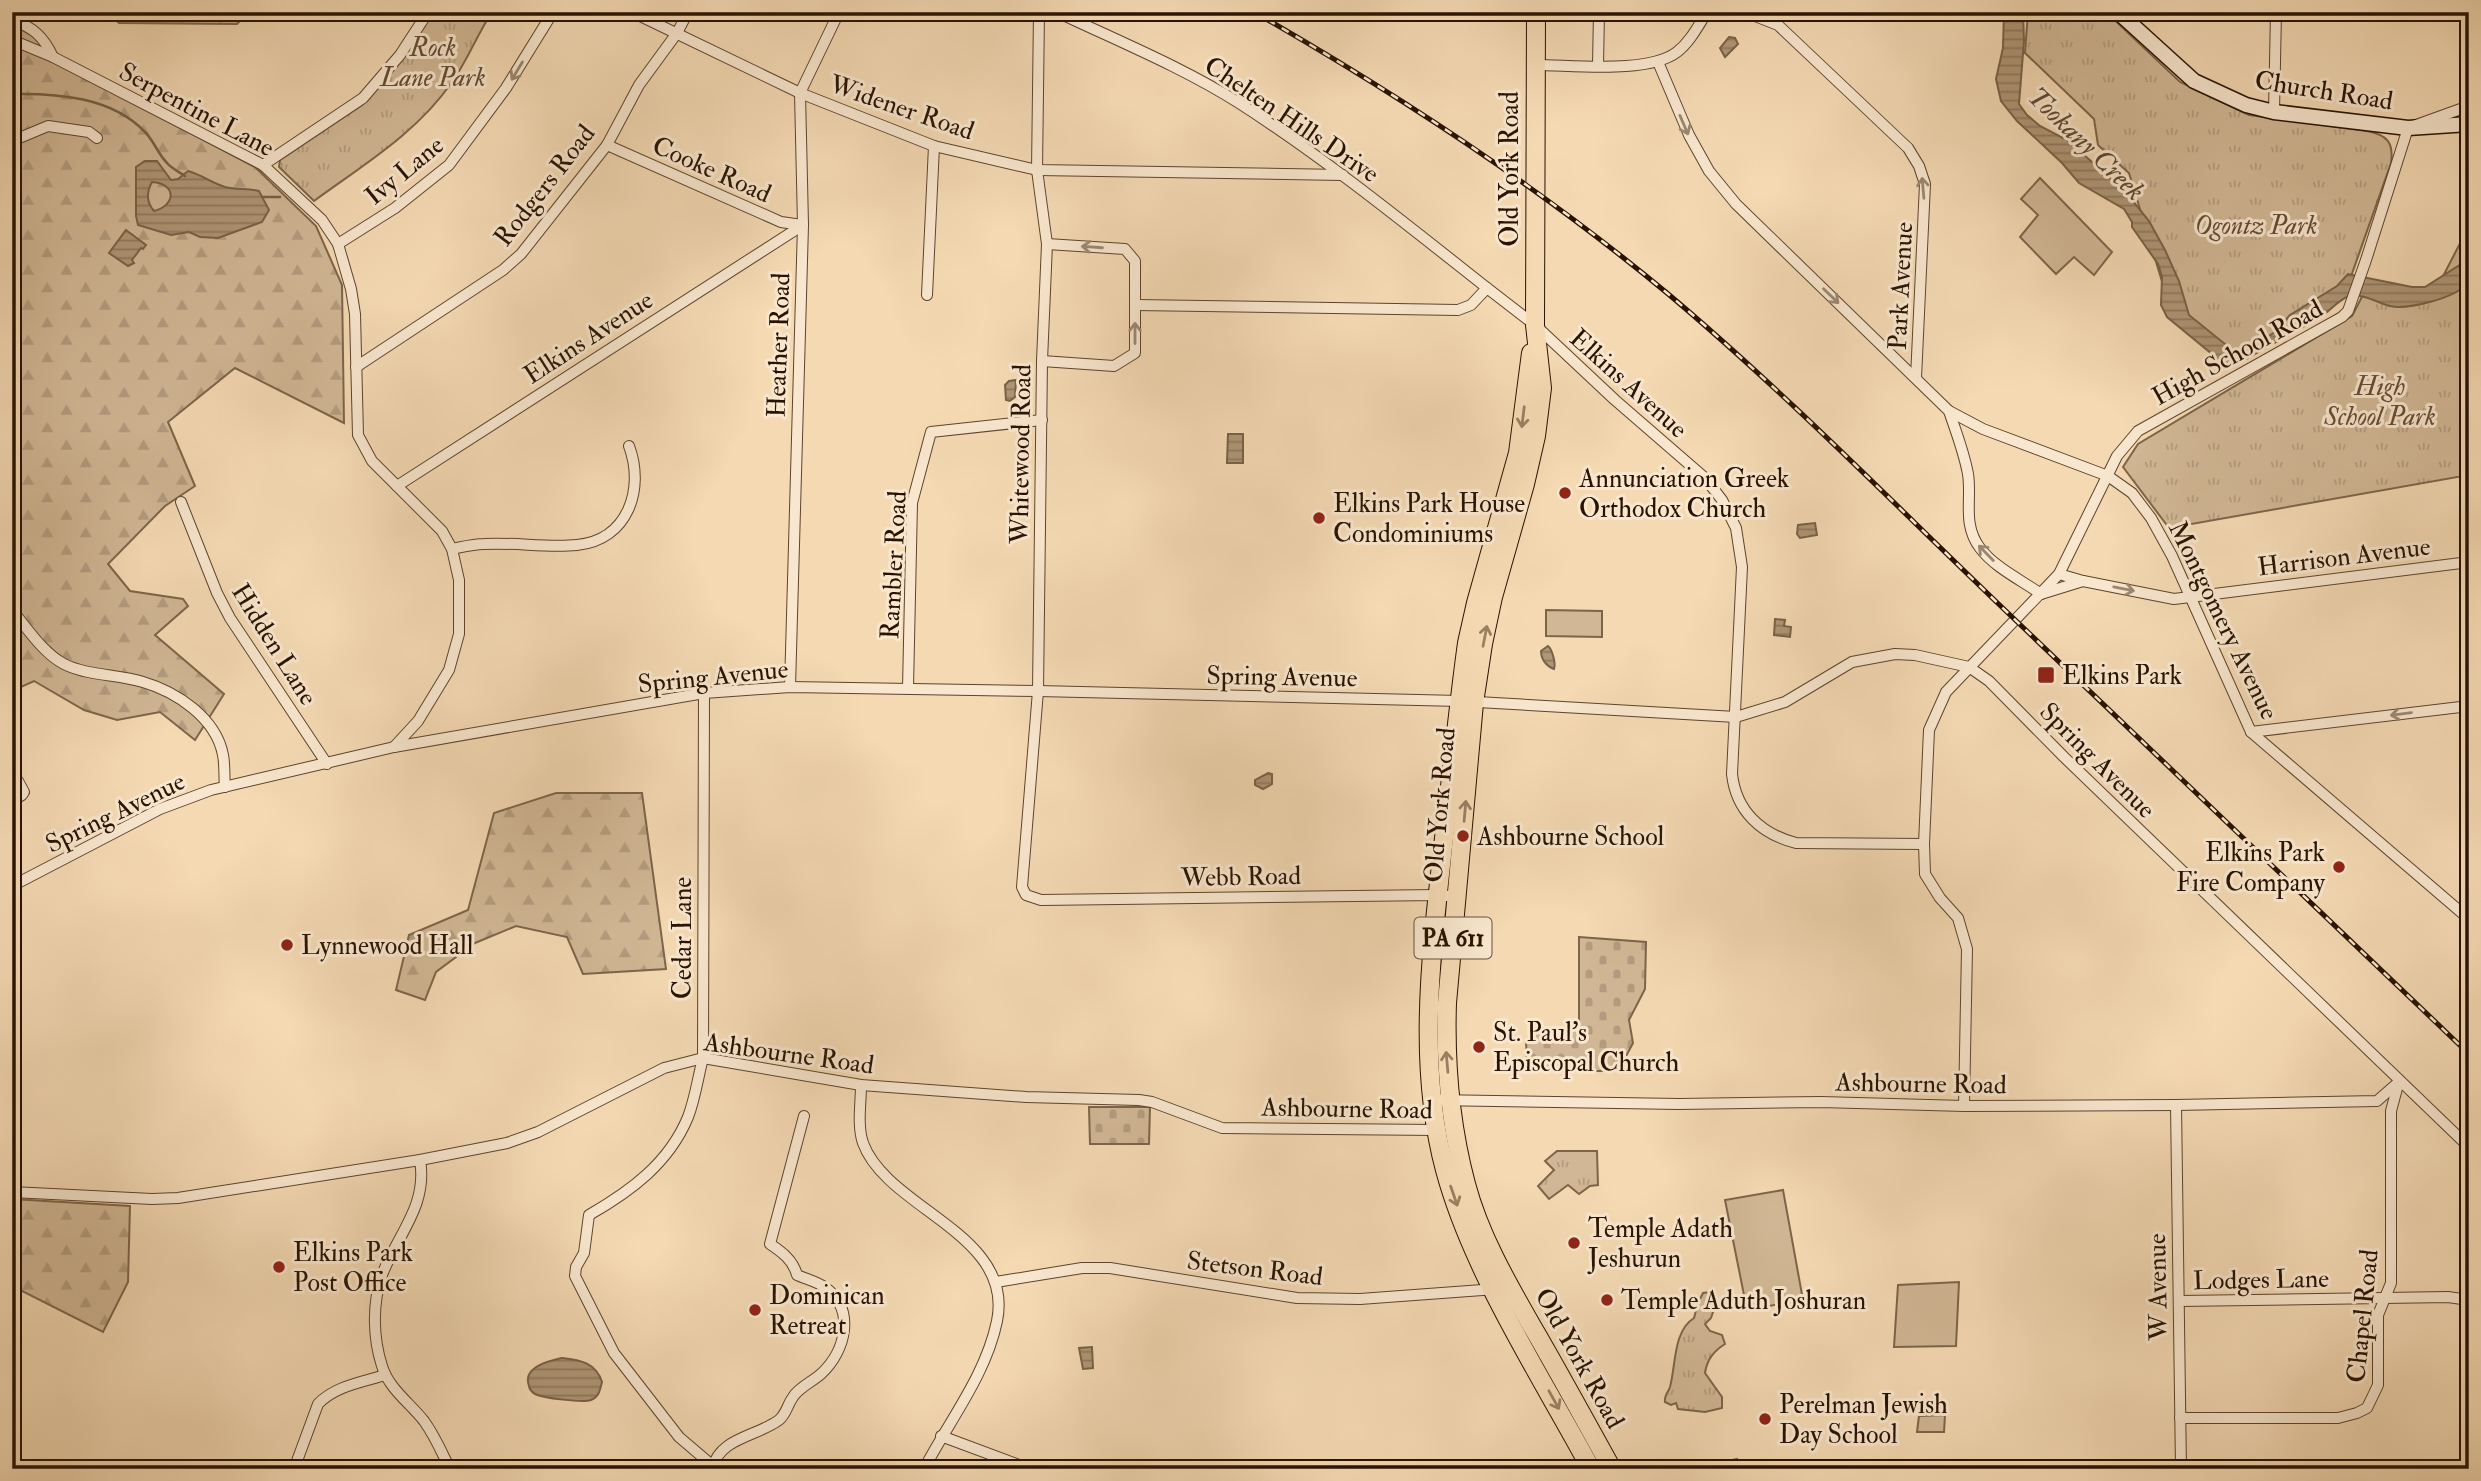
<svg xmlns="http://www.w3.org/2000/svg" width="2481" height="1481" font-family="'IM FELL Double Pica',serif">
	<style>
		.grass { fill: #d1b795; stroke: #7d654a; stroke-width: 2 }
		.forest { fill: url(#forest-firs); stroke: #7d654a; stroke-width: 2 }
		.cemetery { fill: url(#cemetery-stones); stroke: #7d654a; stroke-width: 2 }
		.park { fill: url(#park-tufts); stroke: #7d654a; stroke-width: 2 }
		.water { fill: url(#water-rules); stroke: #796247; stroke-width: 2; fill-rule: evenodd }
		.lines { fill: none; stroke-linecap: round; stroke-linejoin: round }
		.stream { stroke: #796247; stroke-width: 2.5 }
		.street-casing { stroke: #5c442d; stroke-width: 12 }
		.secondary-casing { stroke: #291300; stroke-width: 17 }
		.highway-casing { stroke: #291300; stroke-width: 20 }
		.street { stroke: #f8e6ce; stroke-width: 10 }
		.secondary { stroke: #f8e6ce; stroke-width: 14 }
		.highway { stroke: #f4d9b3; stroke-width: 18 }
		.rail-casing { stroke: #291300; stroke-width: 5 }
		.rail { stroke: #f8e6ce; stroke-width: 2.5; stroke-dasharray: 8; stroke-linecap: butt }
		.oneway { stroke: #9b8771 }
		.oneway2 { stroke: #998062 }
		.poi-dot { fill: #8f2418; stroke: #f8e6ce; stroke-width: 2.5 }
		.labels { text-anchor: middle; stroke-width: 6; stroke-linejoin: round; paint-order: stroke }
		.shield { fill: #f8e6ce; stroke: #67523e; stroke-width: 2 }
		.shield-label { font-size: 24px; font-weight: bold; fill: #291300 }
		.park-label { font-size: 26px; font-style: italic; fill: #644c34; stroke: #f8e6ce }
		.street-label { font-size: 26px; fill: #291300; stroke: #f8e6ce }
		.poi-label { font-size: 26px; fill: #291300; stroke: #f8e6ce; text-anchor: start }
		.water-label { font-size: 28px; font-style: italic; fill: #5f472f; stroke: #f8e6ce }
	</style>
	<defs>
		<pattern id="forest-firs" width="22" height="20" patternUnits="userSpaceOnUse" patternTransform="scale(1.75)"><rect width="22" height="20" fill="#d1b795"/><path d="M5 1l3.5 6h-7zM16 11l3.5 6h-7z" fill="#b39c7f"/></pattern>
		<pattern id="cemetery-stones" width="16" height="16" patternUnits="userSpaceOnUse" patternTransform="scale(1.75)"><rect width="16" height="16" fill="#d1b795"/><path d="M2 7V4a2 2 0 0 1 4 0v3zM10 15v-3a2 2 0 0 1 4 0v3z" fill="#b39c7f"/></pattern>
		<pattern id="park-tufts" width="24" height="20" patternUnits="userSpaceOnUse" patternTransform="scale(1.75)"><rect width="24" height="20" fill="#d1b795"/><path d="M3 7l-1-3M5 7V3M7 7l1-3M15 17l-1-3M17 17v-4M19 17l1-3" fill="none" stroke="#b39c7f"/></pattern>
		<pattern id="water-rules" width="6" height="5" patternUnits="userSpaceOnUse" patternTransform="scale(1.75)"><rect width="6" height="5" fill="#af9676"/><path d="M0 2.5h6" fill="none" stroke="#8e795e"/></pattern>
	</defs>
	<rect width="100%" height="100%" fill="#f4d9b3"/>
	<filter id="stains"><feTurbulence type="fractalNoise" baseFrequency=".00286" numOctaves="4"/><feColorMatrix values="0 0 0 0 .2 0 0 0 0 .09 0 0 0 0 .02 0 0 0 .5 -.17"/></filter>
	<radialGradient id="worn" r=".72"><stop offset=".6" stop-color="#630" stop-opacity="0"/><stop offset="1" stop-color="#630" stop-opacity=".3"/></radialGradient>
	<g class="grass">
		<path d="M2040 178 2112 252 2094 275 2074 257 2056 274 2020 237 2038 215 2021 199Z"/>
		<path d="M1546 610 1602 611V637L1546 636Z"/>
		<path d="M1783 1190 1803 1300 1747 1310 1725 1200Z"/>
		<path d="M1959 1282 1956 1346 1894 1347 1898 1285Z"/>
		<path d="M1945 1415 1944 1432H1917L1919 1416Z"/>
	</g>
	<g class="forest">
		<path d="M107 12H249L237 24 119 23Z"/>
		<path d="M12 24 38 39 56 61 255 167 316 226 342 285 344 423 235 368 168 422 195 486 165 506 108 564 130 591 183 599 188 606 155 635 224 694 195 740 160 712 117 720 84 710 34 681 12 691Z"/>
		<path d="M556 793H642L666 969 583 974 567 937 516 926 475 943 436 972 425 1000 396 990 409 935 468 910 494 813Z"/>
		<path d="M12 1199 130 1206 128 1282 103 1332 12 1286Z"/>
	</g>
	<g class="cemetery">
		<path d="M1579 937 1646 942 1645 989 1629 1020 1633 1043 1618 1071H1542L1527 1066 1526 1040 1535 1029 1579 1028Z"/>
		<path d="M1089 1107H1150L1149 1144H1090Z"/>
	</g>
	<g class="park">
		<path d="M432 12H492C477 35 467 61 452 82 417 133 363 165 314 201L279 167 280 160 362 105 407 52Z"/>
		<path d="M2028 12H2106L2180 82 2249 115 2367 131C2387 135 2394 142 2391 163L2343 299 2238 360 2195 331 2164 288 2129 173 2098 145 2094 119 2025 53Z"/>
		<path d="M2469 226V475L2169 528 2123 467 2138 444 2352 316 2364 293 2438 286Z"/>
		<path d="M1557 1151H1597L1598 1185 1590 1186 1579 1194 1568 1185 1549 1199 1538 1186 1554 1170 1545 1161Z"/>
		<path d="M1710 1292 1717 1300 1711 1318 1705 1324 1710 1331 1722 1335 1725 1344C1714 1351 1707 1359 1705 1373L1722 1397V1408L1705 1412 1678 1409 1676 1403 1671 1405 1665 1402C1664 1395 1668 1393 1670 1387 1676 1365 1673 1331 1694 1318L1698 1303 1703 1293Z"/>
		<path d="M1737 1459 1739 1469H1710L1709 1465Z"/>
	</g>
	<g class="water">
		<path d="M2004 12H2023L2024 41 2019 104 2027 115 2040 126 2067 140 2124 190 2149 221 2165 250 2179 281 2189 315 2236 353 2259 338 2267 337 2275 332 2290 315 2337 286 2348 274 2412 287H2425L2469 259C2469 267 2470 277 2466 284 2456 298 2407 310 2390 306 2378 303 2363 293 2349 296 2338 300 2329 312 2319 318 2294 332 2269 346 2244 360L2232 366 2223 363 2167 317 2161 305 2162 277 2158 264 2132 227V222L2124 209 2079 183 2062 163 2017 121 2001 101 1996 79 2003 48Z"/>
		<path d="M1729 37 1735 38 1738 44 1725 57 1720 48Z"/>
		<path d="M145 161H157L171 180 178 179 188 171C202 175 212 183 225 187 237 190 248 188 259 191L269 210 262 222 218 238 200 237 189 232 171 235 138 225 136 216V167ZM152 182C178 184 175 206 154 211 146 202 146 193 152 182Z"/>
		<path d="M126 230 146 245 143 249 141 248 132 260 134 263 128 266 109 253Z"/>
		<path d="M1016 380 1015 397 1010 401 1006 400 1005 385 1009 381Z"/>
		<path d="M1228 434H1243V463H1227Z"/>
		<path d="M1815 523 1817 535 1800 538 1797 534 1798 525Z"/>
		<path d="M1775 619 1785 620 1784 626 1791 627 1790 637 1774 635Z"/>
		<path d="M1548 646C1552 649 1556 663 1554 669 1546 666 1541 659 1541 651Z"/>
		<path d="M1268 773 1272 774V784L1263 789 1255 785V780Z"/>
		<path d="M1092 1347 1093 1368 1083 1369 1079 1348Z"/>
		<path d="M562 1358C581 1360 596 1363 602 1382 600 1390 599 1397 591 1400 583 1403 543 1398 535 1394 533 1393 529 1389 529 1386 522 1367 549 1361 562 1358Z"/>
	</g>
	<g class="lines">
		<g class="stream">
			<path d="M12 94C57 93 112 97 145 132 154 141 158 154 167 163 171 168 179 172 185 176"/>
			<path d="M262 197H280"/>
		</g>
		<defs>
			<g id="street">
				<path d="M632 12 800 93 934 146 1037 170 1343 175"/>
				<path d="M1039 12 1037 170 1047 244 1042 361 1038 691 1022 887 1026 895 1041 900 1438 895 1457 897"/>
				<path d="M1057 12C1118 41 1182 67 1239 103 1326 159 1406 224 1487 288"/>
				<path d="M1745 12 1778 25 1908 148 1919 166 1925 184 1916 378"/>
				<path d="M12 20C33 27 44 37 53 57"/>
				<path d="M12 40 53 57 263 165 322 220 338 244 351 289 355 314 358 435 372 461 442 531 452 549 459 580V634L449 670 418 721 394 747"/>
				<path d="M1658 62 1689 135 1709 171 1736 204 1949 411C1956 432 1964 452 1968 474 1972 500 1962 524 1980 548 1994 567 2021 580 2041 594"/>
				<path d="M1536 65C1573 65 1648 74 1677 52 1690 42 1698 26 1707 12"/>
				<path d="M1598 65 1599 12"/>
				<path d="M2274 112 2276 12"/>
				<path d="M12 141 48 126 89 132 97 138"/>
				<path d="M607 145 781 222 802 225"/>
				<path d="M263 165 363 98 400 55 428 12"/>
				<path d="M338 244 395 208 449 165 506 88 553 12"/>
				<path d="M927 295 934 146"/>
				<path d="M1135 305 1458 310 1471 305 1487 288 1535 325 1615 400 1705 478 1722 500 1736 528 1742 567 1732 774C1736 811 1761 834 1796 843L1924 844"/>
				<path d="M1042 361 1114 366 1135 353V261L1125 249 1047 244"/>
				<path d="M356 367 503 270 521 254 607 145 639 85 677 33 688 12"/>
				<path d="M1949 411 1983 429 2108 476 2132 493 2151 518 2172 556 2251 732 2469 919"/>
				<path d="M397 486 803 225"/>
				<path d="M181 502 217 593 230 618 327 764"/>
				<path d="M452 549C462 547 473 544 484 544 515 542 546 548 577 545 628 540 645 489 629 446"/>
				<path d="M2059 574 2083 581 2174 599 2469 562"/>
				<path d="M2041 594 2083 581"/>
				<path d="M12 610C27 628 43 653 64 664 88 676 118 674 143 682 177 692 216 718 223 755 225 765 224 777 225 787"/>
				<path d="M790 687 803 225 800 93 839 12"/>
				<path d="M908 688 912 503 931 432 1042 420"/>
				<path d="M704 693 703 1058C698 1077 695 1099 688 1117 669 1163 631 1191 589 1215L584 1253 576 1267 575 1276 614 1353 679 1437 713 1466"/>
				<path d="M2251 732 2469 706"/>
				<path d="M12 777 18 781 24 792 22 795 12 801"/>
				<path d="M12 886 160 809 211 790 394 747 704 693 790 687 1038 691 1460 701 1736 717 1785 702 1852 662 1895 654 1915 655 1969 667 1989 681 2064 757 2469 1147"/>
				<path d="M2466 977 2469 973"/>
				<path d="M861 1085C861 1104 857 1125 863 1143 887 1209 1015 1234 997 1321 986 1375 949 1421 924 1469"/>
				<path d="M1433 1100 1679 1104 1821 1102 1964 1106 2176 1105 2377 1101 2400 1081"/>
				<path d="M2176 1105 2181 1469"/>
				<path d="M1964 1106 1967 949 1958 918 1940 898 1925 874 1924 844 1929 730 1946 692 2059 574 2117 456 2138 431 2342 317 2348 311 2366 260 2408 128 2469 106"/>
				<path d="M420 1160C428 1206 397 1235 382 1275 372 1304 373 1338 382 1366 389 1389 410 1403 424 1421 435 1436 442 1453 450 1469"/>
				<path d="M12 1192 152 1199 178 1198 420 1160 507 1143 538 1132 664 1068 703 1058 861 1085 1026 1097 1139 1100 1152 1102 1222 1128 1438 1130"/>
				<path d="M996 1282 1082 1268H1110L1297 1298 1360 1299 1496 1289"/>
				<path d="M2179 1301 2448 1297 2469 1300"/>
				<path d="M2180 1418H2338L2357 1413 2367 1408 2378 1385V1315L2391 1283V1111L2399 1081"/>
				<path d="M941 1436 1030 1469"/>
				<path d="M294 1469 318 1404C335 1386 363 1382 385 1375"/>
				<path d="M712 1469C720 1437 756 1437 779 1420 787 1413 787 1405 793 1397 799 1387 814 1381 822 1373 845 1351 856 1311 826 1288 818 1282 806 1279 797 1275 793 1260 782 1252 770 1244L804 1116"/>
			</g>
			<path id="secondary" d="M2118 12 2194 81 2246 105 2274 112 2408 128 2469 124"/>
			<g id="highway">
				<path d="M1536 12 1535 325 1542 388 1536 436 1525 484 1493 597 1483 644 1474 703 1447 1003C1445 1064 1450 1124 1466 1184 1480 1237 1509 1286 1536 1333 1562 1378 1587 1424 1612 1469"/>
				<path d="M1531 353 1518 453 1476 603 1467 643C1458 708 1452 773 1444 838 1432 947 1416 1062 1445 1170 1472 1271 1541 1376 1591 1469"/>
			</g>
		</defs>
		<use href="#street" class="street-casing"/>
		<use href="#secondary" class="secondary-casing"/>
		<use href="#highway" class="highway-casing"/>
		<use href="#street" class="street"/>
		<use href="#secondary" class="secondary"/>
		<use href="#highway" class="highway"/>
		<defs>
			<path id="rail" d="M1254 12C1399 95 1538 186 1667 293 1786 393 1896 506 2008 613 2162 760 2315 907 2469 1054"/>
		</defs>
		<use href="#rail" class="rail-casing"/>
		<use href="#rail" class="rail"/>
	</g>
	<defs><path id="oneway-shaft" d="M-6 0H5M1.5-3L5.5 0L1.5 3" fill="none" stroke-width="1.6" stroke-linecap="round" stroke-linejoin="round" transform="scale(1.75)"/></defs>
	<g class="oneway">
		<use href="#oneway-shaft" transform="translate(517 71) rotate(121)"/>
		<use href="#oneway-shaft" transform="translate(1684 125) rotate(67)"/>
		<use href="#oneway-shaft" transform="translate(1923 188) rotate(-95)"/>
		<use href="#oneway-shaft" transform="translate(1092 247) rotate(-176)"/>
		<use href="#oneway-shaft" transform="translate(1831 296) rotate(44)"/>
		<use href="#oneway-shaft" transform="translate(1135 333) rotate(-90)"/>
		<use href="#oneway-shaft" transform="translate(1986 553) rotate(-134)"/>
		<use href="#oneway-shaft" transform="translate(2124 589) rotate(11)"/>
		<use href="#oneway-shaft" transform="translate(2401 714) rotate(173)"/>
	</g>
	<g class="oneway2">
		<use href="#oneway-shaft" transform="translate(1523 417) rotate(97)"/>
		<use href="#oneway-shaft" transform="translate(1485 636) rotate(-79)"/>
		<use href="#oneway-shaft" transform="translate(1465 811) rotate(-85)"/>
		<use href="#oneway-shaft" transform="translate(1447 1062) rotate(-95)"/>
		<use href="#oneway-shaft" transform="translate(1454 1196) rotate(71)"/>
		<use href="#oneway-shaft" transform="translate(1554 1400) rotate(61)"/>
	</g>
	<g class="poi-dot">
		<circle cx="1565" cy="493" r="7"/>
		<circle cx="1319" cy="518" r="7"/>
		<rect x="2037" y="666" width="18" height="18" rx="3.5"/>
		<circle cx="1463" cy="836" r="7"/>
		<circle cx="2339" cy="867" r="7"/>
		<circle cx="287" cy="945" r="7"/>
		<circle cx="1479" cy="1047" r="7"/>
		<circle cx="1574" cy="1243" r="7"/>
		<circle cx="279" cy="1267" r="7"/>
		<circle cx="1607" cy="1300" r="7"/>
		<circle cx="755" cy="1310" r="7"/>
		<circle cx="1765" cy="1419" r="7"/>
	</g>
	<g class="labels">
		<rect class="shield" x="1414.5" y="917.5" width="77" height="41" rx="5"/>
		<g class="shield-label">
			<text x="1453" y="946">PA 611</text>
		</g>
		<g class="park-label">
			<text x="433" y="56">Rock<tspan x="433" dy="30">Lane Park</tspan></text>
			<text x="2256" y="234">Ogontz Park</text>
			<text x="2380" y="395">High<tspan x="2380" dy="30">School Park</tspan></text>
		</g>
		<g class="street-label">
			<text transform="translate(2324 90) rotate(9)" y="9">Church Road</text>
			<text transform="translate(902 107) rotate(19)" y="9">Widener Road</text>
			<text transform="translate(197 109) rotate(28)" y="9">Serpentine Lane</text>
			<text transform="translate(1292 119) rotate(34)" y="9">Chelten Hills Drive</text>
			<text transform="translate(712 169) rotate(24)" y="9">Cooke Road</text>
			<text transform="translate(1509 169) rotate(-90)" y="9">Old York Road</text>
			<text transform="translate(404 170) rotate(-39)" y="9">Ivy Lane</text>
			<text transform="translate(544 185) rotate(-52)" y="9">Rodgers Road</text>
			<text transform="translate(1900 286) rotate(-87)" y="9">Park Avenue</text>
			<text transform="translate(588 337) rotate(-33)" y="9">Elkins Avenue</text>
			<text transform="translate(778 345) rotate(-88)" y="9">Heather Road</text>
			<text transform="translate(2237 352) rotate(-29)" y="9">High School Road</text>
			<text transform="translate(1629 383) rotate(42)" y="9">Elkins Avenue</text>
			<text transform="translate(1020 454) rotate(-89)" y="9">Whitewood Road</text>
			<text transform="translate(2344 556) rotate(-7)" y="9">Harrison Avenue</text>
			<text transform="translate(893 565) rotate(-87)" y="9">Rambler Road</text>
			<text transform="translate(2224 620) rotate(64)" y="9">Montgomery Avenue</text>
			<text transform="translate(275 644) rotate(58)" y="9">Hidden Lane</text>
			<text transform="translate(713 676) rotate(-6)" y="9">Spring Avenue</text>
			<text transform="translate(1282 676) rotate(1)" y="9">Spring Avenue</text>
			<text transform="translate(2098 760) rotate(45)" y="9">Spring Avenue</text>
			<text transform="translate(1439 805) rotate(-85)" y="9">Old York Road</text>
			<text transform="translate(115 812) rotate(-26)" y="9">Spring Avenue</text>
			<text transform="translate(1241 876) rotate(-1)" y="9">Webb Road</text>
			<text transform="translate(682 938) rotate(-90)" y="9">Cedar Lane</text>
			<text transform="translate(789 1053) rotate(8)" y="9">Ashbourne Road</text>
			<text transform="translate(1921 1083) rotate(1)" y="9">Ashbourne Road</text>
			<text transform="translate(1347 1108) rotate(1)" y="9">Ashbourne Road</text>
			<text transform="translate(1255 1268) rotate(7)" y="9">Stetson Road</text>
			<text transform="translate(2261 1279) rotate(-1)" y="9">Lodges Lane</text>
			<text transform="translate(2157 1287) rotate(-91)" y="9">W Avenue</text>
			<text transform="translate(2362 1316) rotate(-84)" y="9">Chapel Road</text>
			<text transform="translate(1580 1358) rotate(61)" y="9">Old York Road</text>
		</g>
		<g class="poi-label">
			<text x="1579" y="487">Annunciation Greek<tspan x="1579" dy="30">Orthodox Church</tspan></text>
			<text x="1333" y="512">Elkins Park House<tspan x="1333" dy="30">Condominiums</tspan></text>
			<text x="2062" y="684">Elkins Park</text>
			<text x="1477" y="845">Ashbourne School</text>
			<text x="2325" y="861" text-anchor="end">Elkins Park<tspan x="2325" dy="30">Fire Company</tspan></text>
			<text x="301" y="954">Lynnewood Hall</text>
			<text x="1493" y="1041">St. Paul's<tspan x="1493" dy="30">Episcopal Church</tspan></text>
			<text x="1588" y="1237">Temple Adath<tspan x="1588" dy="30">Jeshurun</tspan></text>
			<text x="293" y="1261">Elkins Park<tspan x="293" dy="30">Post Office</tspan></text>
			<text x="769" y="1304">Dominican<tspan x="769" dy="30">Retreat</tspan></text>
			<text x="1621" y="1309">Temple Aduth Joshuran</text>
			<text x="1779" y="1413">Perelman Jewish<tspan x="1779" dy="30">Day School</tspan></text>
		</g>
		<g class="water-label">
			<text transform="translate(2087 143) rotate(44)" y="10">Tookany Creek</text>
		</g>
	</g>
	<rect width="2481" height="1481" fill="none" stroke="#f4d9b3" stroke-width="42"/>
	<rect x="14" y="14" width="2453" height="1453" fill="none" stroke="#291300" stroke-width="3.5"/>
	<rect x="21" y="21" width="2439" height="1439" fill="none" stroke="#291300" stroke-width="2"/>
	<rect width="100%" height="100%" filter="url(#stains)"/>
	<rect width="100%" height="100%" fill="url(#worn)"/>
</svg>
